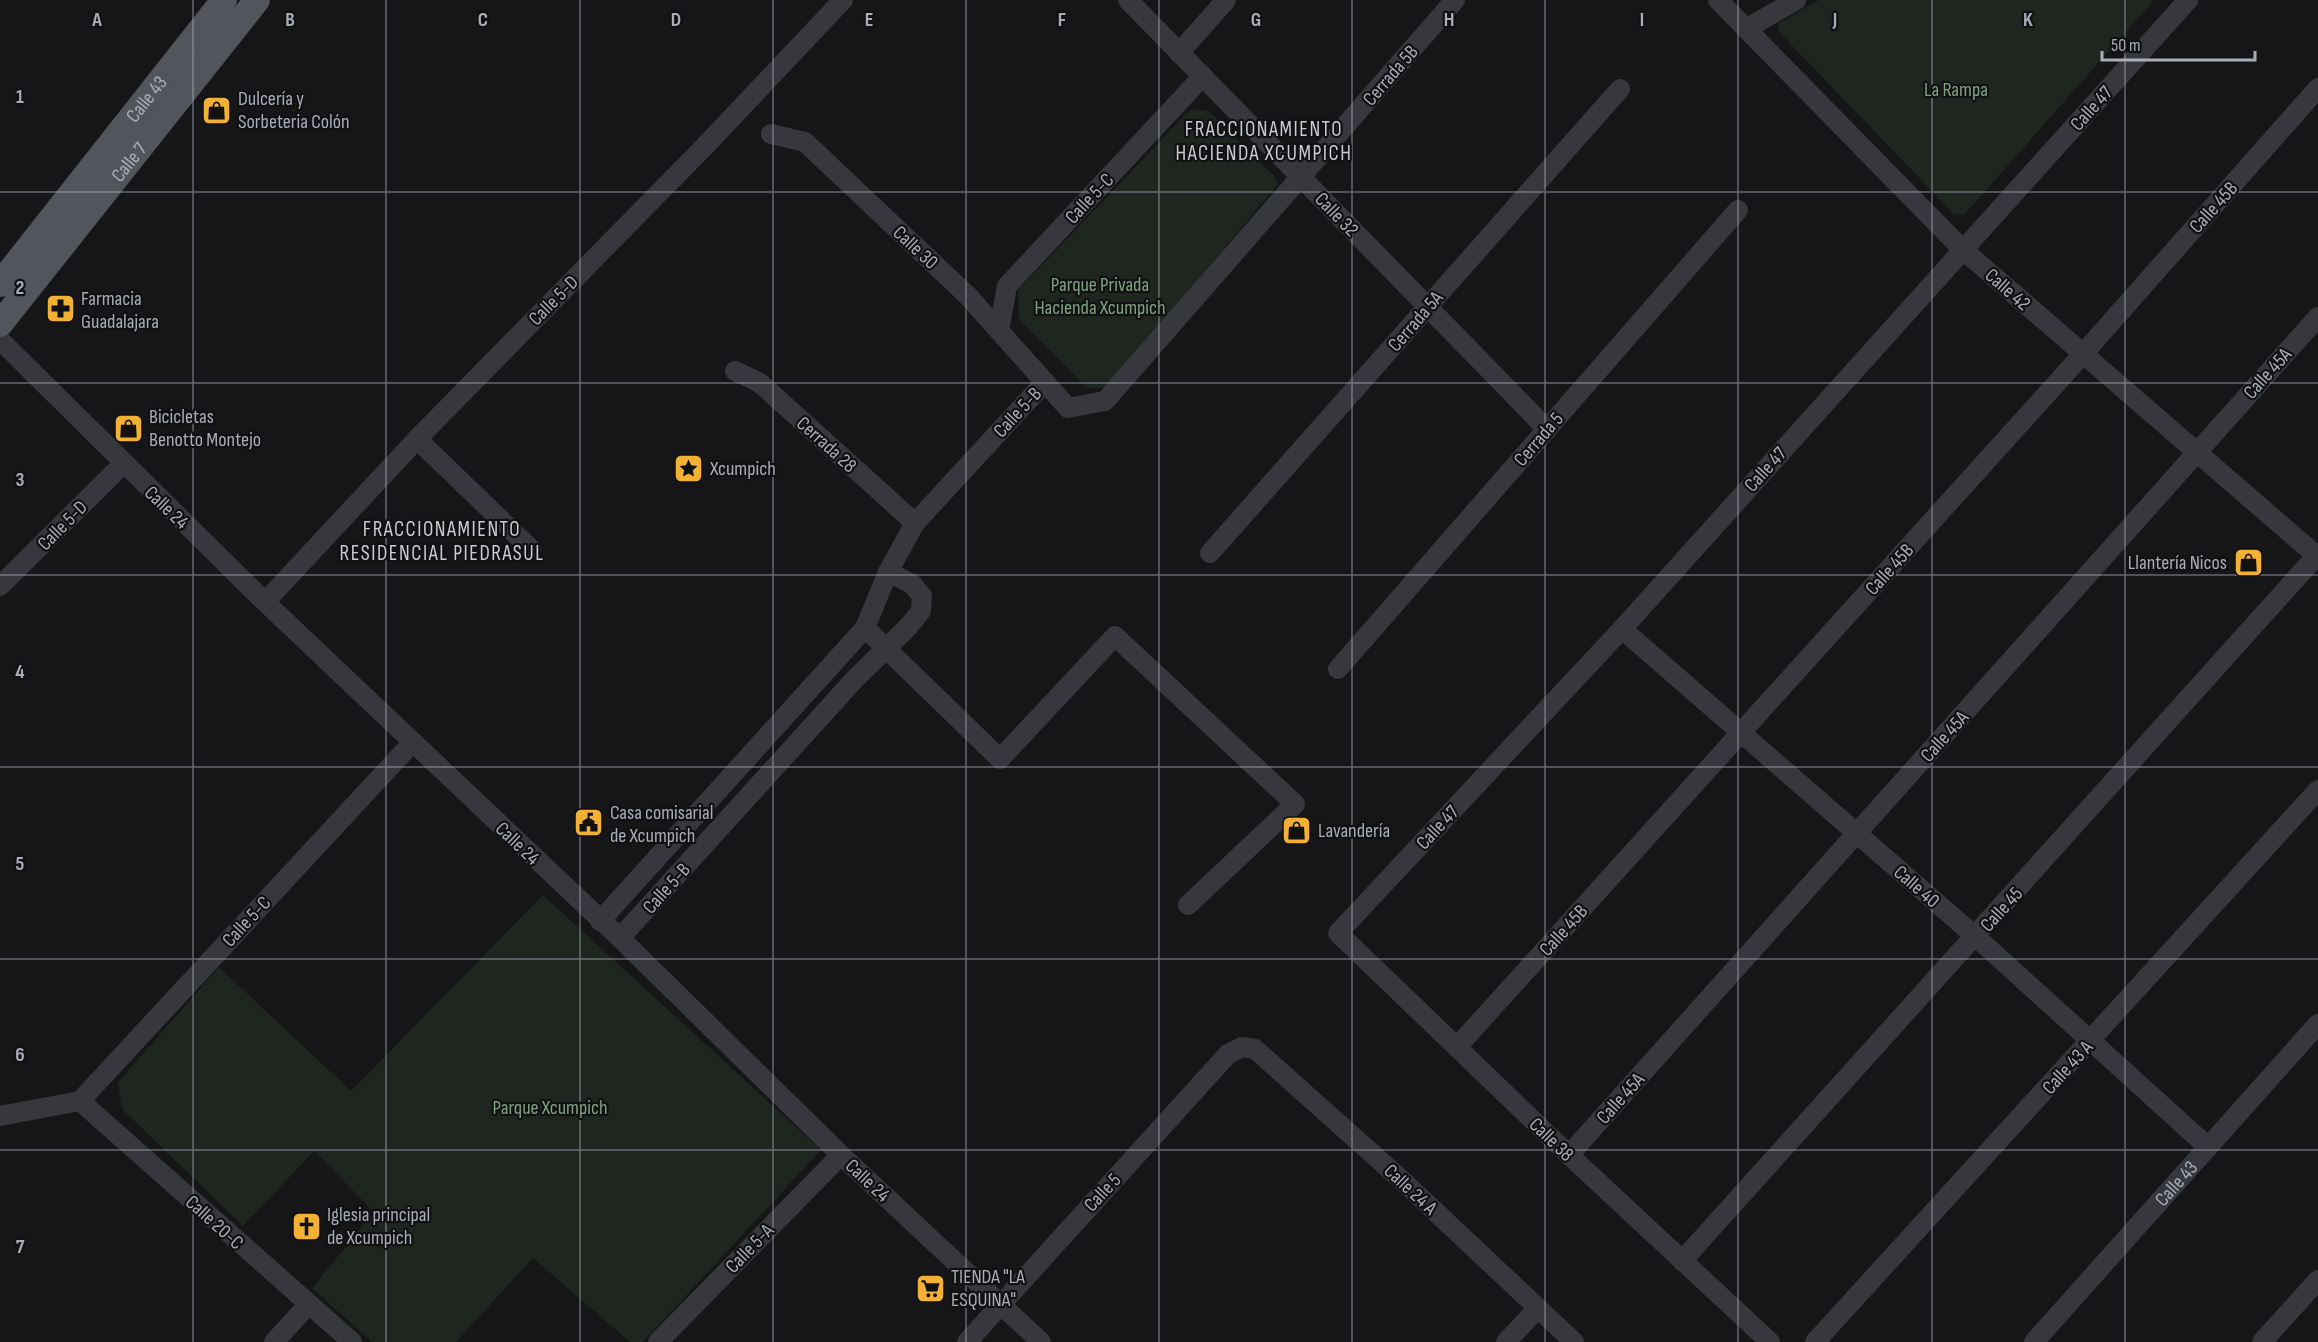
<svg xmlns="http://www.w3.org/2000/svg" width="2318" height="1342" font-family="'Sofia Sans Condensed',sans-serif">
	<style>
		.green { fill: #1e261f }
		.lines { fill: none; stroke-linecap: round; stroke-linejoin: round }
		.minor { stroke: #37383d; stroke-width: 20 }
		.major { stroke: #53555c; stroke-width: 26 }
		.grid { fill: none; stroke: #a8adb8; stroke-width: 1.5; stroke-opacity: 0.55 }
		.labels { text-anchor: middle; stroke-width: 4.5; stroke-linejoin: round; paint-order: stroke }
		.street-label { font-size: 20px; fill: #a8adb8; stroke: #111113 }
		.park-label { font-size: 20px; fill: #7fa381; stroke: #111113 }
		.poi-label { font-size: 20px; fill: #a8adb8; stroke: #111113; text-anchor: start }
		.neighbourhood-label { font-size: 21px; letter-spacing: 1.5px; fill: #c9ccd4; stroke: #111113 }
		.grid-label { font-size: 20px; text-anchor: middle; font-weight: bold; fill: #a8adb8; stroke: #111113; stroke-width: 4.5; stroke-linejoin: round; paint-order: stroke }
	</style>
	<rect width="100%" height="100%" fill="#161618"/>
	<g class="green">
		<path d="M1819 0H2154L1964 215 1954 214 1778 31 1779 23Z"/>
		<path d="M1191 109 1208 111 1275 177 1278 184 1107 388H1087L1019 320 1018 290Z"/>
		<path d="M543 895 821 1150 643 1342H630L533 1258 456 1342H372L312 1288 374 1212 314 1151 243 1226 122 1109 118 1082 219 967 351 1091Z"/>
	</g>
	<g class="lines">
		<g class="minor">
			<path d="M1128 0 1547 429"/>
			<path d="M1718 0 1962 249 2318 557"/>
			<path d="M1746 29 1796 0"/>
			<path d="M1179 53 1226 0"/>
			<path d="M771 134 805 142 968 296 1068 408 1105 401 1455 0"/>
			<path d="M999 331 1007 286 1203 76"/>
			<path d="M0 340 265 602 620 938 841 1155 1041 1342"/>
			<path d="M735 371 760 383 915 523"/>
			<path d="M1045 382 915 523 888 572 865 628 1000 759 1115 636 1295 804 1188 905"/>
			<path d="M417 439 531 549"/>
			<path d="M1210 553 1620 89"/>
			<path d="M0 586 123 464"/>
			<path d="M265 602 417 439 705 146 843 0"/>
			<path d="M1622 629 1976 937 2208 1147"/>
			<path d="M1338 669 1738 210"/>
			<path d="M600 921 865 628"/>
			<path d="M620 938 854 680 908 627 921 611 922 596 912 584 888 572"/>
			<path d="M1457 1047 2082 355 2318 88"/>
			<path d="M80 1101 412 743"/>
			<path d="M80 1101 352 1342"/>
			<path d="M0 1116 80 1101"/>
			<path d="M1569 1155 2318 317"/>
			<path d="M1682 1261 2318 554"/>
			<path d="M274 1342 308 1305"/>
			<path d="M658 1342 841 1155"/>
			<path d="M967 1342 1228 1054 1242 1047 1255 1049 1405 1183 1574 1342"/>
			<path d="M1506 1342 1538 1308"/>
			<path d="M1770 1342 1569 1155 1338 933 1622 629 2188 0"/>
			<path d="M1815 1342 2318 790"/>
			<path id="s1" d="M2034 1342 2318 1024"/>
			<path d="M2262 1342 2318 1280"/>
		</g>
		<g class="major">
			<path id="s2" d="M0 284 224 0"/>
			<path id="s3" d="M0 324 257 0"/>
		</g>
	</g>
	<path class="grid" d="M193 0V1342M386 0V1342M580 0V1342M773 0V1342M966 0V1342M1159 0V1342M1352 0V1342M1545 0V1342M1738 0V1342M1932 0V1342M2125 0V1342M0 192H2318M0 383H2318M0 575H2318M0 767H2318M0 959H2318M0 1150H2318"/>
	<defs>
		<symbol id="shop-square" viewBox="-11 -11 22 22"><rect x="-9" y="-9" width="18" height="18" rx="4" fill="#f2b134" stroke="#111113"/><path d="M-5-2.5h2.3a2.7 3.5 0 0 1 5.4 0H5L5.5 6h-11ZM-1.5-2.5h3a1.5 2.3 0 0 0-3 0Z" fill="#111"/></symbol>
		<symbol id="pharmacy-square" viewBox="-11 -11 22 22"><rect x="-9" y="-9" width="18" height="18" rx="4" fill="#f2b134" stroke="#111113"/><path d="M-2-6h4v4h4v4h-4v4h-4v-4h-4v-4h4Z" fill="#111"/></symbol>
		<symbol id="sight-square" viewBox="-11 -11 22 22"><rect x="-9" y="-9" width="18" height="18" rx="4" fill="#f2b134" stroke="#111113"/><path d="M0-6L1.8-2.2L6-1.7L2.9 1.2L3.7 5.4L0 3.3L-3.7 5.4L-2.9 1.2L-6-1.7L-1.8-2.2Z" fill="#111"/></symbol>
		<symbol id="civic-square" viewBox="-11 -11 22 22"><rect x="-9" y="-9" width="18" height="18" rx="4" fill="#f2b134" stroke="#111113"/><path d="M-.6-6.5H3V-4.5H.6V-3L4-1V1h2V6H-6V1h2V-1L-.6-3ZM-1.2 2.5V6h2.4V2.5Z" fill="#111"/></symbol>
		<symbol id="church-square" viewBox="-11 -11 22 22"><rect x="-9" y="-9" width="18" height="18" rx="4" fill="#f2b134" stroke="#111113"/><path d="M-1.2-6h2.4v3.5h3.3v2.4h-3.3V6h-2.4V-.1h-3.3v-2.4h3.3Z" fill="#111"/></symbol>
		<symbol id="supermarket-square" viewBox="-11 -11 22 22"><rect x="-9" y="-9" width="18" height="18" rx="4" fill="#f2b134" stroke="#111113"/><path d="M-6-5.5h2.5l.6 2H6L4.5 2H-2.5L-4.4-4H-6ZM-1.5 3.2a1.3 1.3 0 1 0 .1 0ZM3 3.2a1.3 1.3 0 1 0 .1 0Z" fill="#111"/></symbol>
	</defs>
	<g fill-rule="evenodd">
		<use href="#shop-square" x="200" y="94" width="33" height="33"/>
		<use href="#pharmacy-square" x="44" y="292" width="33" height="33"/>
		<use href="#shop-square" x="112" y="412" width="33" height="33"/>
		<use href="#sight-square" x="672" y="452" width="33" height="33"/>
		<use href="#shop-square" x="2232" y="546" width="33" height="33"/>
		<use href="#civic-square" x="572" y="806" width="33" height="33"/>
		<use href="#shop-square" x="1280" y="814" width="33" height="33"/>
		<use href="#church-square" x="290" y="1210" width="33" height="33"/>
		<use href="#supermarket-square" x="914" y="1272" width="33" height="33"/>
	</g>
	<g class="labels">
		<g class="street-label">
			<text transform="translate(1390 75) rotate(-49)" y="7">Cerrada 5B</text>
			<text dy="7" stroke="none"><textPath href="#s2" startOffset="236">Calle 43</textPath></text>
			<text transform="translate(2091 108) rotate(-48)" y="7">Calle 47</text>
			<text dy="7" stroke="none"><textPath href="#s3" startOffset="207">Calle 7</textPath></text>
			<text transform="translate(1089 198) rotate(-47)" y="7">Calle 5-C</text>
			<text transform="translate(2213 207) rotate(-48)" y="7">Calle 45B</text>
			<text transform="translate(1337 214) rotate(46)" y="7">Calle 32</text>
			<text transform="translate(916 247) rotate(43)" y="7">Calle 30</text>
			<text transform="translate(2008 289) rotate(41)" y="7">Calle 42</text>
			<text transform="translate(553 300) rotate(-45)" y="7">Calle 5-D</text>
			<text transform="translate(1415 321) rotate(-49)" y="7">Cerrada 5A</text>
			<text transform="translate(2267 373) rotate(-48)" y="7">Calle 45A</text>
			<text transform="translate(1017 412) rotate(-47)" y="7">Calle 5-B</text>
			<text transform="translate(1538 439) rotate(-49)" y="7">Cerrada 5</text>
			<text transform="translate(827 444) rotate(42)" y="7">Cerrada 28</text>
			<text transform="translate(1765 469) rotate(-48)" y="7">Calle 47</text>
			<text transform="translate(167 507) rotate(44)" y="7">Calle 24</text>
			<text transform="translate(62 525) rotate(-45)" y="7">Calle 5-D</text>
			<text transform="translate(1889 569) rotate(-48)" y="7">Calle 45B</text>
			<text transform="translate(1944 736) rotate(-48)" y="7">Calle 45A</text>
			<text transform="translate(1437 827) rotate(-47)" y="7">Calle 47</text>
			<text transform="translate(518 843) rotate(44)" y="7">Calle 24</text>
			<text transform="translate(1917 886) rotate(41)" y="7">Calle 40</text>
			<text transform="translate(666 888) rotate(-48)" y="7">Calle 5-B</text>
			<text transform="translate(2001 909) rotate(-48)" y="7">Calle 45</text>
			<text transform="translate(246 921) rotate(-47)" y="7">Calle 5-C</text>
			<text transform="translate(1563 930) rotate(-48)" y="7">Calle 45B</text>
			<text transform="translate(2067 1067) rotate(-48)" y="7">Calle 43 A</text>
			<text transform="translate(1620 1098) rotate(-48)" y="7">Calle 45A</text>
			<text transform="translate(1552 1139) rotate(44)" y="7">Calle 38</text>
			<text transform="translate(868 1180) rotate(43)" y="7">Calle 24</text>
			<text dy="7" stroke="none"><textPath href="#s1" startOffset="213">Calle 43</textPath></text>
			<text transform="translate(1411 1189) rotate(43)" y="7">Calle 24 A</text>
			<text transform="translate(1102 1192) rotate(-47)" y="7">Calle 5</text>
			<text transform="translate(215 1222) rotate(42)" y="7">Calle 20-C</text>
			<text transform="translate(749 1248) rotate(-46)" y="7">Calle 5-A</text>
		</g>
		<g class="park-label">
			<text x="1956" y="96">La Rampa</text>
			<text x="1100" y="291">Parque Privada<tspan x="1100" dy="23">Hacienda Xcumpich</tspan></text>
			<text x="550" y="1114">Parque Xcumpich</text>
		</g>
		<g class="poi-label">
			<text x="238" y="105">Dulcería y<tspan x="238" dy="23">Sorbeteria Colón</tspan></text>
			<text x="81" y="305">Farmacia<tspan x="81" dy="23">Guadalajara</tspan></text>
			<text x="149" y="423">Bicicletas<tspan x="149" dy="23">Benotto Montejo</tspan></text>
			<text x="710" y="475">Xcumpich</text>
			<text x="2227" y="569" text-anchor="end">Llantería Nicos</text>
			<text x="610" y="819">Casa comisarial<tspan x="610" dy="23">de Xcumpich</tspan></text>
			<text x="1318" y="837">Lavandería</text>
			<text x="327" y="1221">Iglesia principal<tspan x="327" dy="23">de Xcumpich</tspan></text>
			<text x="951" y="1283">TIENDA "LA<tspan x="951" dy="23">ESQUINA"</tspan></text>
		</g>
		<g class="neighbourhood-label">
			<text x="1264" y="136">FRACCIONAMIENTO<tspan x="1264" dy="24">HACIENDA XCUMPICH</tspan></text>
			<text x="442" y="536">FRACCIONAMIENTO<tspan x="442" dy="24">RESIDENCIAL PIEDRASUL</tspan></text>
		</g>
	</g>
	<g class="grid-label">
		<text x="97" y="26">A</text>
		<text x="290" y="26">B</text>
		<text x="483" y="26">C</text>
		<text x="676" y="26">D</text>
		<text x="869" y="26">E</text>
		<text x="1062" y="26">F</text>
		<text x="1256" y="26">G</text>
		<text x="1449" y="26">H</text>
		<text x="1642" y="26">I</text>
		<text x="1835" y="26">J</text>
		<text x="2028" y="26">K</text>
		<text x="20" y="103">1</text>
		<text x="20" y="294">2</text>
		<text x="20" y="486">3</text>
		<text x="20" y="678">4</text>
		<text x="20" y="870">5</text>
		<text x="20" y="1061">6</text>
		<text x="20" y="1253">7</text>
	</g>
	<path d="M2102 51v9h153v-9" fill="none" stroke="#a8adb8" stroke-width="3"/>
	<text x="2111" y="51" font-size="18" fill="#a8adb8" stroke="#111113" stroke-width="4.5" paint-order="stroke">50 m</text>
</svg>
